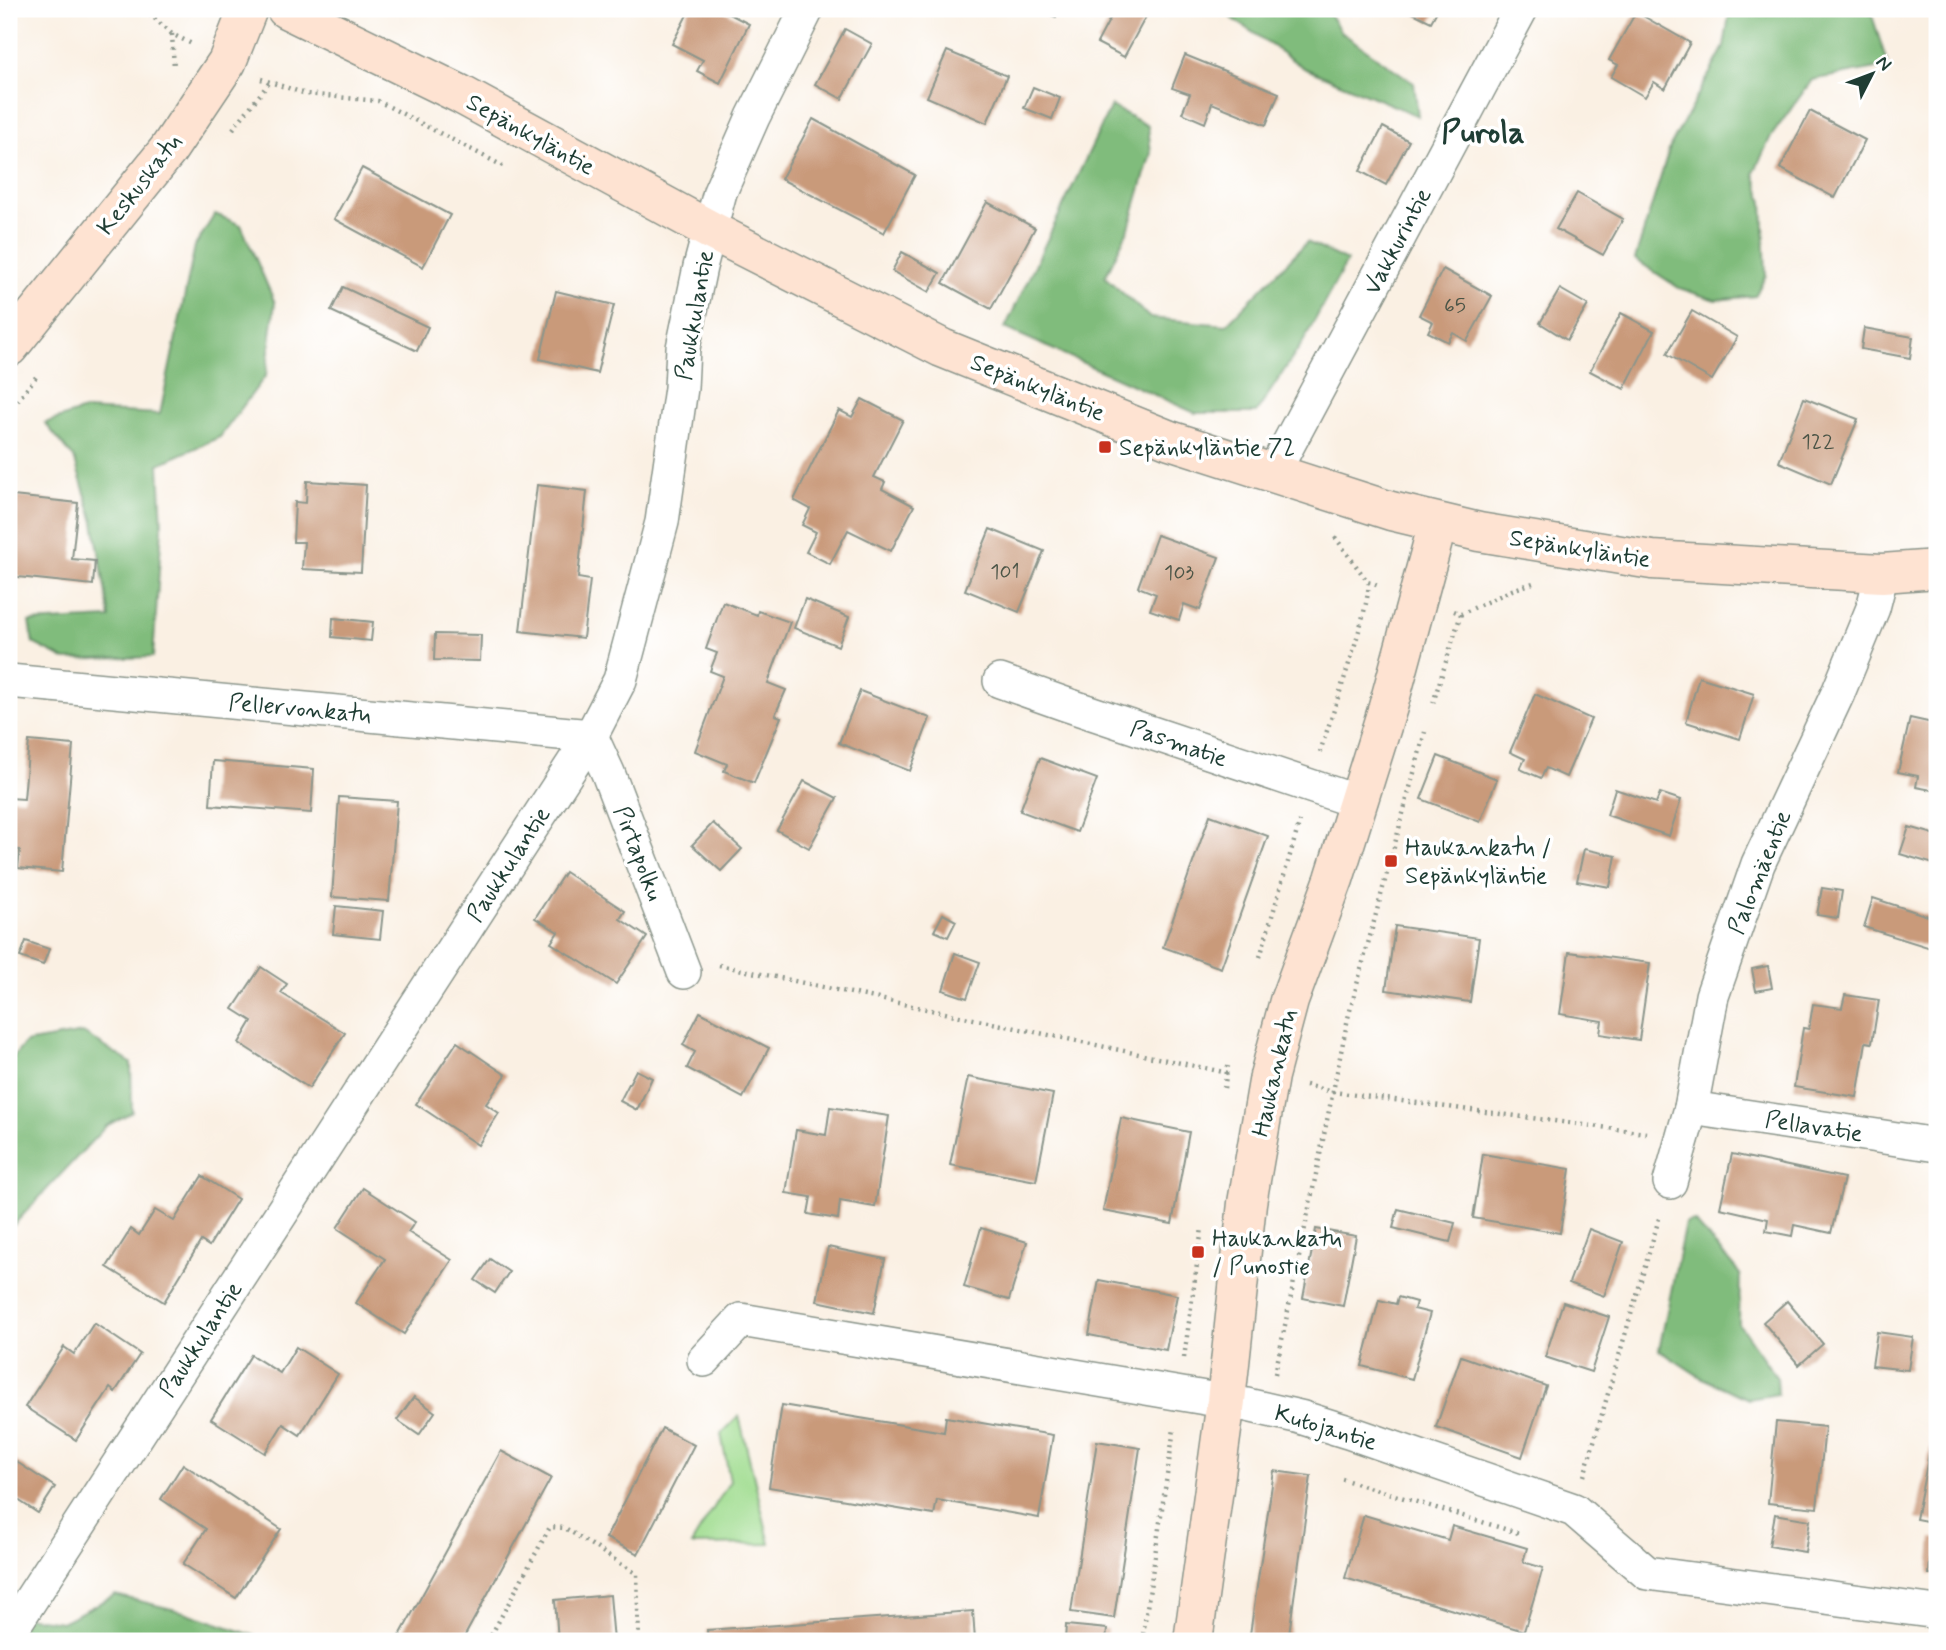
<svg xmlns="http://www.w3.org/2000/svg" width="1946" height="1650" font-family="Mynerve,sans-serif">
	<style>
		.green { fill: #a1dd91; stroke: #608d62; stroke-width: 2 }
		.forest { fill: #80bc7b; stroke: #507c58; stroke-width: 2 }
		.building { fill: #c99a7a }
		.lines { fill: none; stroke-linecap: round; stroke-linejoin: round }
		.street-casing { stroke: #8c968c; stroke-width: 36 }
		.secondary-casing { stroke: #8c968c; stroke-width: 41 }
		.path { stroke: #8c968c; stroke-width: 4.5; stroke-dasharray: 2 5; stroke-linecap: butt }
		.street { stroke: #fff; stroke-width: 33 }
		.secondary { stroke: #fee3d2; stroke-width: 38 }
		.poi-dot { fill: #c8321e; stroke: #fff; stroke-width: 2.5 }
		.labels { text-anchor: middle; stroke-width: 7; stroke-linejoin: round; paint-order: stroke }
		.number-label { font-size: 21px; fill: #4a5446 }
		.street-label { font-size: 24px; fill: #1f3d34; stroke: #fff }
		.poi-label { font-size: 24px; fill: #1f3d34; stroke: #fff; text-anchor: start }
		.district-label { font-size: 32px; font-weight: bold; fill: #1f3d34; stroke: #fff }
	</style>
	<rect width="100%" height="100%" fill="#fff"/>
	<filter id="ink" filterUnits="userSpaceOnUse"><feTurbulence type="fractalNoise" baseFrequency=".0143" numOctaves="2"/><feDisplacementMap in="SourceGraphic" scale="14" xChannelSelector="R" yChannelSelector="G"/><feConvolveMatrix kernelMatrix="1 2 1 2 8 2 1 2 1" color-interpolation-filters="sRGB"/></filter>
	<filter id="wash" filterUnits="userSpaceOnUse"><feTurbulence type="fractalNoise" baseFrequency=".00686" numOctaves="4" result="noise"/><feDisplacementMap in="SourceGraphic" scale="28" xChannelSelector="R" yChannelSelector="G"/><feGaussianBlur stdDeviation="1.57" result="paint"/><feColorMatrix in="noise" values="0 0 0 0 0 0 0 0 0 0 0 0 0 0 0 0 0 1.4 0 .05"/><feComposite in="paint" operator="in"/></filter>
	<g filter="url(#wash)">
		<rect width="100%" height="100%" fill="#faf0e3"/>
		<path class="green" d="M739 1416 770 1544 691 1545 730 1481 721 1434Z"/>
		<g class="forest">
			<path d="M1219 9H1326L1341 32 1414 83 1418 116 1304 68Z"/>
			<path d="M1730 9H1870L1888 66 1812 80 1770 138 1754 173 1763 202 1766 275 1755 296 1715 300 1679 288 1635 259 1670 147 1724 47Z"/>
			<path d="M1111 106 1148 126 1151 153 1129 228 1105 277 1150 318 1226 325 1307 242 1347 261 1303 342 1256 413H1195L1005 328Z"/>
			<path d="M215 214 241 225 275 303 266 375 220 437 159 464 162 527 153 657 66 660 33 643 29 622 110 618 94 522 74 458 45 423 84 410 160 414 195 246Z"/>
			<path d="M83 1033 131 1063 132 1112 106 1126 9 1230V1063L25 1043Z"/>
			<path d="M1694 1221 1740 1274 1739 1324 1777 1378 1778 1394 1749 1399 1702 1378 1659 1350 1685 1223Z"/>
			<path d="M115 1595 184 1612 270 1641H9V1615L62 1622Z"/>
		</g>
		<g id="blocks">
			<g class="building">
				<path d="M690 9H720L749 24 720 83 697 71 703 60 672 44Z"/>
				<path d="M1033 9H1059L1056 17Z"/>
				<path d="M1115 9H1150L1124 57 1097 43Z"/>
				<path d="M1405 9H1438L1431 22Z"/>
				<path d="M1636 12 1690 43 1665 89 1654 82 1645 97 1611 77 1618 65 1609 60Z"/>
				<path d="M845 29 872 44 842 99 815 84Z"/>
				<path d="M947 51 1007 76 987 123 927 97Z"/>
				<path d="M1185 55 1279 93 1266 125 1212 103 1205 123 1182 113 1190 94 1172 88Z"/>
				<path d="M1033 87 1060 98 1052 119 1024 108Z"/>
				<path d="M1810 111 1865 140 1835 198 1780 168Z"/>
				<path d="M813 119 915 175 884 233 781 179Z"/>
				<path d="M1383 127 1409 141 1386 185 1360 171Z"/>
				<path d="M362 168 450 215 423 267 334 219Z"/>
				<path d="M1577 193 1623 219 1603 255 1556 229Z"/>
				<path d="M987 202 1035 228 991 309 943 283Z"/>
				<path d="M902 252 940 273 929 292 892 271Z"/>
				<path d="M1443 269 1492 296 1467 341 1453 333 1448 342 1428 332 1433 322 1419 315Z"/>
				<path d="M343 287 428 327 417 351 331 311Z"/>
				<path d="M1560 289 1588 305 1567 340 1540 323Z"/>
				<path d="M556 291 614 305 597 373 540 359Z"/>
				<path d="M1692 311 1737 337 1712 380 1667 354Z"/>
				<path d="M1621 313 1654 331 1624 389 1590 371Z"/>
				<path d="M1864 328 1913 337 1910 358 1861 349Z"/>
				<path d="M1804 398 1858 419 1831 484 1779 462Z"/>
				<path d="M862 399 903 420 874 477 885 482 882 489 914 506 891 551 848 530 830 564 806 552 816 532 802 525 810 509 794 500 839 410 852 417Z"/>
				<path d="M307 481 366 485 361 572 302 569 304 542H293L295 502 306 503Z"/>
				<path d="M537 485 587 491 578 578 590 580 583 638 520 631Z"/>
				<path d="M13 496 78 503 72 559 95 561 93 585 9 576V538Z"/>
				<path d="M990 529 1044 551 1019 612 965 590Z"/>
				<path d="M1157 535 1219 557 1200 610 1184 604 1179 620 1150 610 1156 594 1138 587Z"/>
				<path d="M805 599 849 617 838 646 794 628Z"/>
				<path d="M723 602 757 615 758 611 790 622 768 683 786 690 775 715 781 717 754 783 724 771 727 764 695 751 723 676 710 671 717 653 706 649Z"/>
				<path d="M333 618 373 622 371 641 332 637Z"/>
				<path d="M435 634 481 635 480 661 434 660Z"/>
				<path d="M1699 677 1754 694 1740 739 1686 722Z"/>
				<path d="M860 691 930 718 910 771 839 743Z"/>
				<path d="M1535 694 1591 719 1566 777 1546 768 1541 778 1520 769 1525 759 1510 752Z"/>
				<path d="M1910 718 1937 724V791L1916 787 1918 776 1898 772Z"/>
				<path d="M29 741 73 745 62 872 18 868 20 850 9 849V798L24 799Z"/>
				<path d="M1438 756 1497 779 1480 822 1421 799Z"/>
				<path d="M1040 758 1097 779 1077 832 1020 811Z"/>
				<path d="M213 761 314 769 311 813 210 805Z"/>
				<path d="M804 781 837 798 809 848 777 830Z"/>
				<path d="M1615 789 1656 803 1660 793 1681 800 1669 836 1607 815Z"/>
				<path d="M339 797 397 801 389 901 332 897Z"/>
				<path d="M1210 815 1268 836 1221 968 1163 947Z"/>
				<path d="M713 823 742 849 721 871 692 845Z"/>
				<path d="M1909 827 1937 835V865L1900 854Z"/>
				<path d="M1584 849 1616 856 1610 887 1577 881Z"/>
				<path d="M565 872 625 911 620 919 647 937 616 984 551 943 558 932 535 918Z"/>
				<path d="M1822 888 1842 891 1838 918 1817 915Z"/>
				<path d="M1873 898 1937 919V950L1864 927Z"/>
				<path d="M336 906 383 911 380 939 333 934Z"/>
				<path d="M943 914 956 921 948 937 934 931Z"/>
				<path d="M1395 926 1479 938 1470 1002 1386 990Z"/>
				<path d="M26 941 49 949 43 965 20 957Z"/>
				<path d="M1569 952 1650 963 1639 1040 1600 1034 1602 1021 1560 1014Z"/>
				<path d="M955 953 980 962 967 998 943 990Z"/>
				<path d="M1768 966 1772 988 1756 991 1752 969Z"/>
				<path d="M261 967 287 984 281 993 345 1033 309 1088 239 1043 252 1021 233 1009Z"/>
				<path d="M1845 995 1879 1000 1872 1043 1866 1042 1857 1097 1794 1087 1803 1028 1809 1029 1813 1004 1842 1008Z"/>
				<path d="M700 1012 769 1048 743 1098 687 1068 695 1052 683 1045Z"/>
				<path d="M457 1042 506 1075 486 1104 499 1113 478 1145 416 1104Z"/>
				<path d="M636 1070 652 1078 637 1110 620 1101Z"/>
				<path d="M968 1077 1053 1094 1036 1181 950 1165Z"/>
				<path d="M830 1107 889 1116 875 1207 840 1201 838 1219 808 1214 811 1197 786 1193 796 1130 826 1135Z"/>
				<path d="M1121 1118 1189 1132 1172 1224 1103 1211Z"/>
				<path d="M1483 1154 1570 1169 1560 1233 1473 1218Z"/>
				<path d="M1732 1154 1844 1178 1831 1233 1794 1225 1792 1236 1766 1231 1768 1219 1720 1208Z"/>
				<path d="M202 1176 238 1199 209 1246 201 1241 164 1302 107 1267 131 1229 139 1235 155 1210 174 1221Z"/>
				<path d="M363 1188 415 1222 408 1232 452 1260 404 1334 356 1303 385 1259 337 1228Z"/>
				<path d="M1398 1209 1455 1223 1450 1242 1393 1228Z"/>
				<path d="M981 1228 1027 1242 1009 1300 964 1287Z"/>
				<path d="M1316 1229 1356 1236 1343 1306 1303 1298Z"/>
				<path d="M1589 1229 1623 1242 1604 1296 1569 1283Z"/>
				<path d="M828 1247 885 1259 874 1313 817 1301Z"/>
				<path d="M490 1259 509 1272 495 1293 475 1280Z"/>
				<path d="M1099 1280 1177 1295 1166 1350 1089 1335Z"/>
				<path d="M1398 1297 1416 1302 1414 1309 1430 1313 1412 1379 1362 1366 1379 1300 1396 1304Z"/>
				<path d="M1787 1301 1823 1344 1799 1365 1763 1322Z"/>
				<path d="M1563 1302 1609 1317 1591 1372 1545 1357Z"/>
				<path d="M94 1323 140 1354 115 1392 110 1388 76 1440 25 1407 64 1347 74 1354Z"/>
				<path d="M1877 1332 1913 1337 1908 1370 1872 1366Z"/>
				<path d="M296 1347 338 1374 300 1435 283 1424 265 1453 211 1419 251 1355 280 1373Z"/>
				<path d="M1461 1356 1546 1386 1522 1457 1436 1427Z"/>
				<path d="M414 1397 435 1412 419 1435 397 1420Z"/>
				<path d="M782 1405 944 1432 946 1417 1053 1435 1039 1518 937 1500 934 1515 769 1487Z"/>
				<path d="M1776 1422 1825 1427 1817 1508 1768 1503Z"/>
				<path d="M662 1428 694 1445 638 1554 606 1538Z"/>
				<path d="M1932 1439 1937 1440V1523L1916 1519Z"/>
				<path d="M1097 1441 1140 1448 1114 1618 1071 1612Z"/>
				<path d="M501 1451 551 1478 462 1641H397Z"/>
				<path d="M9 1457 55 1487 38 1513 9 1494Z"/>
				<path d="M183 1464 281 1529 236 1598 183 1564 206 1529 161 1499Z"/>
				<path d="M1274 1471 1311 1476 1288 1641H1249Z"/>
				<path d="M1775 1514 1810 1520 1805 1552 1769 1546Z"/>
				<path d="M1364 1515 1448 1540 1452 1526 1527 1548 1523 1562 1543 1568 1524 1631 1345 1578Z"/>
				<path d="M1932 1538 1937 1539V1574H1929Z"/>
				<path d="M610 1595 614 1641H558L555 1600Z"/>
				<path d="M973 1611 975 1641H708L707 1630Z"/>
				<path d="M1066 1625 1107 1629 1106 1641H1065Z"/>
			</g>
		</g>
	</g>
	<g filter="url(#ink)">
		<use href="#blocks" fill-opacity="0" stroke="#8c968c" stroke-width="2"/>
		<g class="lines">
			<defs>
				<g id="street">
					<path d="M1273 473 1521 9"/>
					<path d="M9 681 591 736 608 773 684 972"/>
					<path d="M1000 681 1065 704 1358 802"/>
					<path d="M1691 1108 1937 1145"/>
					<path d="M1670 1182 1691 1108 1712 996 1758 864 1838 693 1873 608 1882 573"/>
					<path d="M704 1360 741 1320 1247 1405 1300 1417 1348 1432 1574 1510 1647 1573 1937 1612"/>
					<path d="M9 1633 591 736 620 680 662 522 681 388 683 348 700 267 720 192 753 117 807 9"/>
				</g>
				<g id="secondary">
					<path d="M286 9 460 94 710 230 942 348 1170 440 1391 511 1479 532 1652 560 1882 573 1937 569"/>
					<path d="M9 347 168 150 227 62 248 9"/>
					<path d="M1193 1641 1226 1401 1247 1203 1269 1076 1289 1001 1334 879 1388 707 1438 523"/>
				</g>
			</defs>
			<use href="#street" class="street-casing"/>
			<use href="#secondary" class="secondary-casing"/>
			<g class="path">
				<path d="M144 9 172 34 194 45"/>
				<path d="M172 34 174 68"/>
				<path d="M261 79 306 94 378 101 503 166"/>
				<path d="M233 129 269 83"/>
				<path d="M9 412 36 377"/>
				<path d="M1335 537 1368 582 1379 586"/>
				<path d="M1454 611 1461 614 1512 590 1536 582"/>
				<path d="M1433 703 1461 614"/>
				<path d="M1320 752C1328 726 1373 600 1368 583"/>
				<path d="M1260 957 1300 821"/>
				<path d="M719 965 1228 1073"/>
				<path d="M1305 1085 1333 1092 1646 1133"/>
				<path d="M1224 1088 1228 1066"/>
				<path d="M1184 1358 1202 1228"/>
				<path d="M1275 1374 1348 1018 1425 732"/>
				<path d="M1584 1476 1660 1215"/>
				<path d="M1342 1479 1518 1533"/>
				<path d="M488 1641 550 1527 565 1528 637 1574 639 1641"/>
				<path d="M1142 1641 1174 1429"/>
			</g>
			<use href="#street" class="street"/>
			<use href="#secondary" class="secondary"/>
		</g>
	</g>
	<g class="poi-dot">
		<rect x="1098" y="440" width="14" height="14" rx="3.5"/>
		<rect x="1384" y="854" width="14" height="14" rx="3.5"/>
		<rect x="1191" y="1245" width="14" height="14" rx="3.5"/>
	</g>
	<g class="labels">
		<g class="number-label">
			<text x="1455" y="312">65</text>
			<text x="1818" y="448">122</text>
			<text x="1005" y="578">101</text>
			<text x="1179" y="579">103</text>
		</g>
		<g class="street-label">
			<text transform="translate(531 134) rotate(29)" y="8">Sepänkyläntie</text>
			<text transform="translate(139 184) rotate(-52)" y="8">Keskuskatu</text>
			<text transform="translate(1397 241) rotate(-62)" y="8">Vakkurintie</text>
			<text transform="translate(694 315) rotate(-80)" y="8">Paukkulantie</text>
			<text transform="translate(1038 387) rotate(22)" y="8">Sepänkyläntie</text>
			<text transform="translate(1580 548) rotate(9)" y="8">Sepänkyläntie</text>
			<text transform="translate(300 708) rotate(5)" y="8">Pellervonkatu</text>
			<text transform="translate(1179 743) rotate(19)" y="8">Pasmatie</text>
			<text transform="translate(639 853) rotate(69)" y="8">Pirtapolku</text>
			<text transform="translate(508 864) rotate(-57)" y="8">Paukkulantie</text>
			<text transform="translate(1759 872) rotate(-68)" y="8">Palomäentie</text>
			<text transform="translate(1274 1073) rotate(-77)" y="8">Haukankatu</text>
			<text transform="translate(1814 1126) rotate(9)" y="8">Pellavatie</text>
			<text transform="translate(200 1339) rotate(-57)" y="8">Paukkulantie</text>
			<text transform="translate(1326 1427) rotate(17)" y="8">Kutojantie</text>
		</g>
		<g class="poi-label">
			<text x="1119" y="455">Sepänkyläntie 72</text>
			<text x="1405" y="855">Haukankatu /<tspan x="1405" dy="28">Sepänkyläntie</tspan></text>
			<text x="1212" y="1246">Haukankatu<tspan x="1212" dy="28">/ Punostie</tspan></text>
		</g>
		<g class="district-label">
			<text x="1483" y="142">Purola</text>
		</g>
	</g>
	<rect width="1946" height="1650" fill="none" stroke="#fff" stroke-width="35"/>
	<g transform="translate(1872 74) rotate(48)" stroke="#ffffff" stroke-width="5" paint-order="stroke">
	<path d="M0-5L12 26L0 18L-12 26Z" fill="#1f3d34"/>
	<text y="-10" font-size="19" font-weight="bold" text-anchor="middle" fill="#1f3d34">N</text>
	</g>
</svg>
